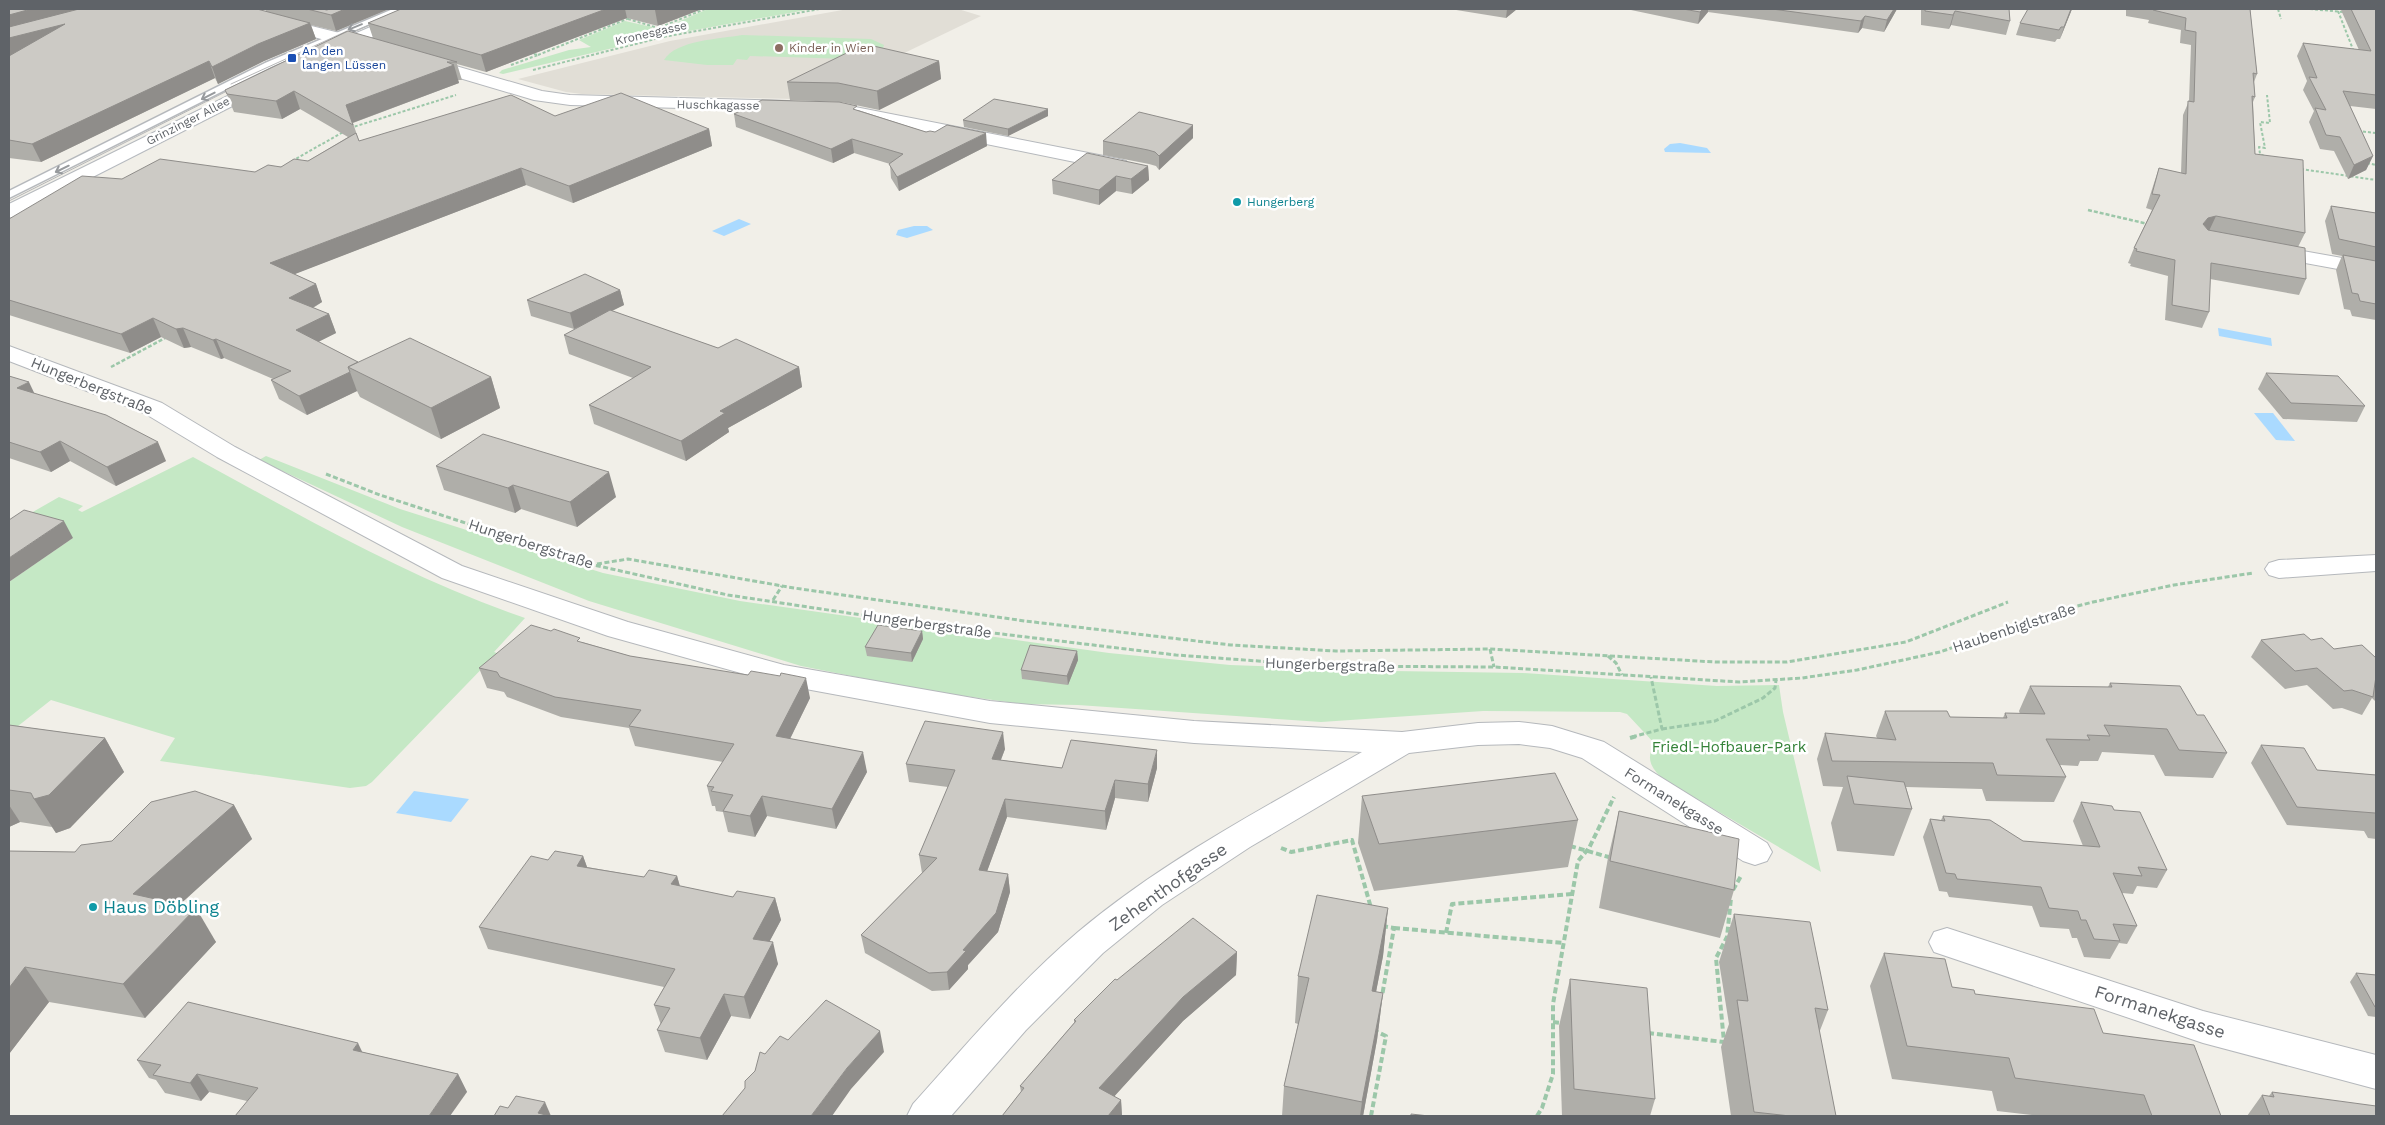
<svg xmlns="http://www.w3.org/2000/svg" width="2385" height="1125" font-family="'Work Sans',sans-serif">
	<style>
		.education { fill: #e1ded6 }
		.green { fill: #c5e8c5 }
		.water { fill: #aadaff }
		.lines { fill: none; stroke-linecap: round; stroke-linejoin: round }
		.lane-casing { stroke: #b5b8bc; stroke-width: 3 }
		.street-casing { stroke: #b5b8bc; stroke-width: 2 }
		.secondary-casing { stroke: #b6babf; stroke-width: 2 }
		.path-far3 { stroke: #9cc7a9; stroke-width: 2; stroke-dasharray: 3 2; stroke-linecap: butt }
		.path-far2 { stroke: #9cc7a9; stroke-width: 2.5; stroke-dasharray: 4 2; stroke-linecap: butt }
		.path-far1 { stroke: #9cc7a9; stroke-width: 3; stroke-dasharray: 5 2.5; stroke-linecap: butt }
		.path { stroke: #9cc7a9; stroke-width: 4; stroke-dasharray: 6 3; stroke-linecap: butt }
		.lane { fill: #fff; fill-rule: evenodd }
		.street { fill: #fff; fill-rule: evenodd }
		.secondary { fill: #fff; fill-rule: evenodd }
		.tram { stroke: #b6b7b8; stroke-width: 1 }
		.wall { fill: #afaea9 }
		.shaded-wall { fill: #8f8d8a }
		.building { fill: #cccac5; stroke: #8f8d8a }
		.oneway { stroke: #979a9d }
		.education-dot { fill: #8d6e63; stroke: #fff; stroke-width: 2 }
		.transit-dot { fill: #1a4fb4; stroke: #fff; stroke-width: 2 }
		.culture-dot { fill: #0f9aa8; stroke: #fff; stroke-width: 2 }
		.labels { text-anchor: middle; stroke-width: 5; stroke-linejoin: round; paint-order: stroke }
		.far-street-label { font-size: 12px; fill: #5f6368; stroke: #fff }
		.far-education-label { font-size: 12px; fill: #785e54; stroke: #fff; text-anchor: start }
		.far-transit-label { font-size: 12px; fill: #164399; stroke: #fff; text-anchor: start }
		.far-culture-label { font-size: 12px; fill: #0d838f; stroke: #fff; text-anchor: start }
		.street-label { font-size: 15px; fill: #5f6368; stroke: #fff }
		.park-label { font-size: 15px; fill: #348238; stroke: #fff }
		.near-street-label { font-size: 18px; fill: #5f6368; stroke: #fff }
		.near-culture-label { font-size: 18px; fill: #0d838f; stroke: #fff; text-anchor: start }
	</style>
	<rect width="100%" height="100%" fill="#f1efe8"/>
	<path class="education" d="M848 9H958L981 16 865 72 794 99 582 94 566 92 518 79 670 41Z"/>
	<g class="green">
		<path d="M708 9H812L667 35 659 30Z"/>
		<path d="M625 21 652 27V32L660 37 503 74 499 73 502 70 569 50 591 47 579 40Z"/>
		<path d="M742 35 871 39 884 45 883 48 847 59 750 56 747 60 737 59 733 65H707L664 60C676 40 720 39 742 35Z"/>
		<path d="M266 456 400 509 603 573 740 601 1109 653 1230 665 1393 671 1523 673 1717 686 1779 685 1783 712 1821 872 1663 779C1651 768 1645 758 1655 744L1627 714 1620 712 1483 711 1321 722 1078 705 1021 704 922 690 801 666 589 601 402 527 259 460Z"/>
		<path d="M193 457C302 516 408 578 525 618L494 652 497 653 372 782 366 786 350 788 160 761 175 738 51 700 13 730 9 729V582L73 538 31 513 59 497 83 506 78 510 82 512Z"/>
	</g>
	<g class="water">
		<path d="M1680 143 1707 148 1711 153 1665 152 1664 149 1670 144Z"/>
		<path d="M739 219 751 224 724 236 712 231Z"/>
		<path d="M914 226H927L933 230 907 238 896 235 898 230Z"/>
		<path d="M2218 328 2271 338 2272 346 2219 336Z"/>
		<path d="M2254 413H2273L2295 441 2276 440Z"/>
		<path d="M414 791 469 799 451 822 396 813Z"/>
	</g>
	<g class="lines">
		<defs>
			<path id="lane" d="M393 9H404L271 67 9 198V191L265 63Z"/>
			<g id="street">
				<path d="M218 9H243L376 42 378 45 376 48 370 50 325 40 221 12Z"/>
				<path d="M425 57 542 91 570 95 787 101 793 102 796 106 793 110 787 111 570 105 534 100 419 66 417 62 419 58Z"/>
				<path d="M840 104 1119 159 1126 161 1128 165 1126 169 1119 171 834 113 831 109 834 105Z"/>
				<path d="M2269 245 2376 264V276L2262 255 2259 251 2262 247Z"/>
				<path d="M9 346 162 403 235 447 462 566 628 622 784 665 990 701 1194 721 1402 732 1478 723 1519 722 1552 726 1604 742 1767 843 1772 852 1767 861 1755 865 1743 861 1582 758 1550 748 1519 744 1478 745 1409 753 1250 847 1162 905 1103 953 1026 1030 951 1116H907L913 1104C966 1045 1018 983 1078 932 1164 860 1265 807 1362 752L1194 743 990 723 784 685 608 636 442 578 217 457 144 413 9 361Z"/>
				<path d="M2376 555V571L2279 578 2269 575 2265 569 2269 563 2279 560Z"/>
				<path d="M1947 928 2203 1011 2376 1055V1089L2203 1043 1934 952 1929 942 1934 932Z"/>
			</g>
			<g id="secondary">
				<path d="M412 9H433L430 12 336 53H324L322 50 324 47Z"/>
				<path d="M262 79 268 80 271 84 268 88 16 216 9 218V204Z"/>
			</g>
		</defs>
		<use href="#lane" class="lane-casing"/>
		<use href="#street" class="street-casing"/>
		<use href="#secondary" class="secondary-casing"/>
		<g class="path-far3">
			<path d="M2278 9 2281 19"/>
			<path d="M2310 9 2344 12"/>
			<path d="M2338 11 2354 52"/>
			<path d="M628 19 655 27 656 31 665 37"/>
			<path d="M656 29 705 9"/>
			<path d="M538 55 632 17"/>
			<path d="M511 65 538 55 531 53"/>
			<path d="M533 70 663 37 820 9"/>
			<path d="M350 128 456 95"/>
			<path d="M2358 131 2376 133"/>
			<path d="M2264 156 2260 154 2259 147 2265 148 2260 122 2270 123 2267 95"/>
			<path d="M292 161 345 131"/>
			<path d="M2367 163 2376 165"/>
			<path d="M2301 169 2376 180"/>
		</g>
		<g class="path-far2">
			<path d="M2088 210 2148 224"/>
			<path d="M111 367 167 337"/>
		</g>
		<g class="path-far1">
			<path d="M326 474 380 495 594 565 728 595 935 626 1176 655 1326 666 1494 667 1739 682 1802 678 1857 670 1940 652 2047 614 2093 602 2174 585 2253 573"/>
			<path d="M597 564 628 559 794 588 1025 621 1231 645 1336 651 1490 649 1715 662H1787L1906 642 2008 602"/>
			<path d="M773 600 782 586"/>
			<path d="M1490 649 1494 667"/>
			<path d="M1608 656 1616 663 1622 675"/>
			<path d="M1662 729 1715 721 1763 698 1775 688 1776 680"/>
			<path d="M1632 737 1662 729 1651 677"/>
		</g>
		<g class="path">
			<path d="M1630 738 1637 736"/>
			<path d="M1570 846 1612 858"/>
			<path d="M1281 848 1291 852 1352 840 1371 908"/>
			<path d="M1733 890 1741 876"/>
			<path d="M1382 926 1394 928 1382 996"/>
			<path d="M1394 928 1564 943"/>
			<path d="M1446 933 1452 904 1572 894"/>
			<path d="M1553 1022 1562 1023"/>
			<path d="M1648 1033 1724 1042 1716 958 1727 937 1731 898"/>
			<path d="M1371 1116 1386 1036 1375 1031"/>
			<path d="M1537 1116 1542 1108 1553 1074V1004L1578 861 1589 848 1614 797"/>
		</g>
		<use href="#lane" class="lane"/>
		<use href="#street" class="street"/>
		<use href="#secondary" class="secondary"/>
		<g class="tram">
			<path d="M341 37 408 9"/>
			<path d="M231 84 347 31"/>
			<path d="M9 201 239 85"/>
		</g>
	</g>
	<g class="wall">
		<path d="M9 9H222L266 11 265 9H389L336 31 311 25 316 39 264 61 218 84 215 78 41 162 9 158Z"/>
		<path d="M401 9H702L658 26 627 18 486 72 457 64 462 80H458L459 83 353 123 359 141 555 116 709 129 712 146 573 203 526 185 294 274 316 284 322 302 313 308 329 314 336 333 318 342 358 362 491 377 500 408 441 439 360 397 357 391 307 415 279 399 271 380 273 379 224 358 221 359 191 347 184 348 161 337 130 353 9 315V219L122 179 255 172 308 161 348 137 300 109 282 119 234 112 225 90 373 38 368 23Z"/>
		<path d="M1450 9H1517L1506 18Z"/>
		<path d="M1631 9H1897L1884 32 1862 28 1858 33 1708 12 1698 24 1631 10Z"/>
		<path d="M1921 9H2009L2010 21 2006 35 1951 25 1949 29 1921 25Z"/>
		<path d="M2072 9 2060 39H2057L2055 42 2016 35 2020 23Z"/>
		<path d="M2126 9H2250L2257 74 2254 82 2255 97 2253 102 2255 154 2305 233 2298 247 2306 279 2299 295 2210 279 2209 312 2202 328 2165 320 2168 276 2130 266 2131 264 2128 263 2134 248 2152 210 2146 208 2154 183 2159 168 2181 173 2183 115 2189 101 2191 45 2180 43 2181 30 2148 23 2149 20 2126 16Z"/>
		<path d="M2322 9H2376V109L2350 106 2373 156 2366 170 2348 179 2334 151 2320 149 2309 122 2314 111 2303 90 2307 81 2297 56 2303 43 2359 50 2341 10Z"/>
		<path d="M939 61 941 79 879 110 841 102 790 100 787 82Z"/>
		<path d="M858 110 926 132 987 146 899 191 891 178 890 164 854 153 833 163 736 127 734 114Z"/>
		<path d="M1048 116 1008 136 964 127 963 120Z"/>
		<path d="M1193 138 1159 170 1156 166 1149 164 1103 155V141Z"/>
		<path d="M1148 166 1149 180 1132 194 1116 191 1099 205 1053 194 1052 180Z"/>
		<path d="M2331 206 2376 213V320L2352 316 2350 310 2344 309 2336 270 2342 256 2332 254 2325 221Z"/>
		<path d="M620 290 624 305 612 311 718 348 799 367 802 387 728 428 729 432 686 461 594 424 589 405 633 378 569 354 564 335 585 324 574 329 531 316 527 300Z"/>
		<path d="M2266 373 2365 406 2357 422 2283 419 2258 389Z"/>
		<path d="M9 376 35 394 166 461 116 486 70 461 51 472 9 458Z"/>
		<path d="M436 466 616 497 577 527 521 509 515 513 444 490Z"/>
		<path d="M922 631 923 639 912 662 867 656 865 647Z"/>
		<path d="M2261 640H2311L2334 649 2376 658V702L2372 698 2362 715 2342 708 2333 709 2307 685 2285 689 2251 657Z"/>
		<path d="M582 642 630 656 810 698 790 739 867 772 836 829 767 816 755 837 728 832 723 812 716 811 715 806H712L707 786 723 762 635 746 629 728 561 717 507 697 504 692 487 688 479 668Z"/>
		<path d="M1077 651 1078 660 1068 685 1022 679 1021 670Z"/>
		<path d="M2110 683 2197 715 2227 753 2213 778 2165 776 2154 755 2102 752 2098 761H2080L2078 766 2060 765 2066 777 2054 802 1986 801 1982 789 1906 787 1912 809 1894 856 1837 851 1831 823 1843 787 1823 786 1817 759 1825 733 1877 738 1876 736 1885 711 1950 717 2003 718 2005 713 2020 714 2019 711 2030 686 2108 687Z"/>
		<path d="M9 725 105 738 124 772 70 828 56 833 52 827 20 822 9 827Z"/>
		<path d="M2261 745 2317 770 2376 775V839L2368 838 2364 831 2287 825 2251 763Z"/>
		<path d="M1005 749 1001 760 1062 768H1157L1148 802 1115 798 1106 830 1007 817 987 871 1008 874 1010 892 998 932 968 965V969L949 990 932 991 865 953 861 935 922 873 919 855 948 787 909 782 906 764Z"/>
		<path d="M1362 796 1578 820 1568 867 1374 891 1358 843Z"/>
		<path d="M2081 802 2114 810 2167 870 2157 888 2137 886 2133 894 2122 893 2137 926 2127 944 2119 943 2110 959 2084 957 2077 938H2072L2069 929 2040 927 2032 906 1949 897 1947 892 1939 891 1923 837 1930 819 1941 820 1943 816 2023 841 2083 846 2073 821Z"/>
		<path d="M234 805 252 839 180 904 216 942 145 1018 49 1002 9 1054V851L75 852Z"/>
		<path d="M1619 811 1734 890 1720 938 1599 908 1608 858Z"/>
		<path d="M583 856 587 867 644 877 677 876 680 886 733 897 775 898 781 920 769 942 778 964 750 1019 731 1016 707 1060 665 1052 657 1030 661 1025 654 1005 664 987 488 949 479 927 548 860Z"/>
		<path d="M1388 908 1383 956 1376 992 1383 993 1377 1040 1363 1116H1282L1284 1086 1298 1024 1295 1023 1298 976Z"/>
		<path d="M1734 914 1828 1010 1819 1033 1836 1116H1731L1721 1047 1729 1024 1719 962Z"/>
		<path d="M1237 952 1236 975 1183 1021 1114 1096 1121 1100 1122 1116H1002L1021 1092 1020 1086 1074 1023V1020L1117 980Z"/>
		<path d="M1884 953 1952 987 2103 1033 2221 1116H2040L1997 1111 1992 1091 1892 1079 1870 986Z"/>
		<path d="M2356 973 2376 975V1017L2368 1016 2350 982Z"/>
		<path d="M1570 979 1655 1099 1650 1116H1562L1559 1026Z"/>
		<path d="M362 1052 458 1074 467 1092 247 1101 209 1092 201 1101 165 1093 156 1080 149 1078 137 1060Z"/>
		<path d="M2272 1092 2376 1116H2247L2262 1095 2269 1096Z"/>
	</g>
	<g class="shaded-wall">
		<path d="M31 9H99L9 33V15Z"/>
		<path d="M345 9H389L336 31 331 15Z"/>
		<path d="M606 9H625L627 18 486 72 481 55Z"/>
		<path d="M658 9H702L658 26 655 10Z"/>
		<path d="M1507 9H1517L1506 18Z"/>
		<path d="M1703 9H1708V12L1698 24 1700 12Z"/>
		<path d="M1894 9H1897L1884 32 1887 20Z"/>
		<path d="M2071 9H2072L2060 39 2064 27Z"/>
		<path d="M1955 11 1951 25 1949 29 1953 15Z"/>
		<path d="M1865 16 1862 28 1858 33 1861 21Z"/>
		<path d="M310 23 316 39 264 61 218 84 212 67 258 44Z"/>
		<path d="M65 24 9 57V38Z"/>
		<path d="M209 61 215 78 41 162 32 144Z"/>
		<path d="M939 61 941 79 879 110 877 91Z"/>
		<path d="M454 65 459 83 352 123 346 105Z"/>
		<path d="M294 91 300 109 282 119 276 101Z"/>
		<path d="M1048 109V116L1008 136V129Z"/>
		<path d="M1193 125V138L1159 170V156Z"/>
		<path d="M709 129 712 146 573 203 569 186Z"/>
		<path d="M986 133 987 146 899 191 897 177Z"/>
		<path d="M852 139 854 153 833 163 831 149Z"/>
		<path d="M2373 156 2366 170 2348 179 2354 165Z"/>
		<path d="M1148 166 1149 180 1132 194 1131 179Z"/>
		<path d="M521 168 526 185 277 281 270 263Z"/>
		<path d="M1116 176V191L1099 205V190Z"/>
		<path d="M2216 216 2209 231 2203 224 2208 218Z"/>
		<path d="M316 284 322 302 297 317 289 298Z"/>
		<path d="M620 290 624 305 574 329 570 313Z"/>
		<path d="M329 314 336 333 304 349 296 330Z"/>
		<path d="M153 318 161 337 130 353 121 334Z"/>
		<path d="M183 328 191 347 184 348 176 329Z"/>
		<path d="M216 339 224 358 221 359 213 340Z"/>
		<path d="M799 367 802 387 728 428 729 432 686 461 681 441 720 411Z"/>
		<path d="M350 372 357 391 307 415 299 396Z"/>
		<path d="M491 377 500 408 441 439 431 408Z"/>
		<path d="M29 382 38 401 17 388Z"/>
		<path d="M60 441 70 461 51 472 40 452Z"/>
		<path d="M158 442 166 461 116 486 107 467Z"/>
		<path d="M609 472 616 497 577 527 570 502Z"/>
		<path d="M513 485 521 509 515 513 508 488Z"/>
		<path d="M64 521 73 538 9 582V558Z"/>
		<path d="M922 631 923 639 912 662 911 653Z"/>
		<path d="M1077 651 1078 660 1068 685 1067 676Z"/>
		<path d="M806 678 810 698 781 757 776 736Z"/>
		<path d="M1003 732 1005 749 994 777 992 759Z"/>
		<path d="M105 738 124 772 70 828 56 833 34 799Z"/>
		<path d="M1157 750V768L1148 802V784Z"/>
		<path d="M863 752 867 772 836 829 832 809Z"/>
		<path d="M1115 780V798L1106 830 1105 811Z"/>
		<path d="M762 796 767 816 755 837 750 816Z"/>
		<path d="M1005 799 1007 817 981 888 979 870Z"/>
		<path d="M9 805 20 822 9 827Z"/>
		<path d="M234 805 252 839 154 928 133 894Z"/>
		<path d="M583 856 591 878 577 866Z"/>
		<path d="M1008 874 1010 892 998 932 968 965V969L949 990 947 972 963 950Z"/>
		<path d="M677 876 683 898 671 884Z"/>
		<path d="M775 898 781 920 759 961 753 939Z"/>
		<path d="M196 908 216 942 145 1018 123 984Z"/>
		<path d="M1388 908 1383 956 1367 1038 1372 991Z"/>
		<path d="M773 942 778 964 750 1019 744 997Z"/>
		<path d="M1237 952 1236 975 1183 1021 1101 1111 1099 1088 1183 997Z"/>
		<path d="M25 967 49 1002 9 1054V988Z"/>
		<path d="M1383 993 1377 1040 1363 1116H1360L1362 1102Z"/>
		<path d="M724 994 731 1016 707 1060 700 1038Z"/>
		<path d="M880 1031 884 1052 851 1089 832 1116H811L847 1068Z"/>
		<path d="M358 1043 367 1062 353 1050Z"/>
		<path d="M197 1074 209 1092 201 1101 190 1083Z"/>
		<path d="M458 1074 467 1092 450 1116H429Z"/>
		<path d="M1121 1100 1122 1116H1108Z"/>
		<path d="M545 1102 551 1116H539L538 1113Z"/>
	</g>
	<g class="building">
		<path d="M9 9H31L9 15Z"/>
		<path d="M79 9H257L310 23 258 44 212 67 209 61 32 144 9 140V56L65 24 9 38V27Z"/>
		<path d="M307 9H322L327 10 329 9H345L331 15Z"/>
		<path d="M401 9H606L481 55 368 23Z"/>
		<path d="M1683 9H1703L1700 12Z"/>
		<path d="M1772 9H1894L1887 20 1865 16 1861 21Z"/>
		<path d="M1925 9H2009L2010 21 1955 11 1953 15 1925 11Z"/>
		<path d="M2028 9H2071L2064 27H2061L2059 30 2020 23Z"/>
		<path d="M2153 9H2250L2257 74 2253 73 2255 97 2252 96 2255 154 2303 160 2305 233 2216 216 2208 218 2203 224 2208 230 2305 248 2306 279 2211 263 2209 312 2172 305 2175 260 2136 251 2137 249 2134 248 2160 195 2152 194 2159 168 2186 174 2188 101 2194 102 2196 32 2185 30 2186 18 2153 10Z"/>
		<path d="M2351 9H2376V95L2343 91 2373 156 2354 165 2340 137 2326 135 2315 108 2326 110 2309 77 2317 78 2303 43 2371 51Z"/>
		<path d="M348 31 457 62H447L454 65 346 105 353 125 294 91 276 101 227 94 225 90Z"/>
		<path d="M863 45H869L939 61 877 91 838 83 787 82Z"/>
		<path d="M621 93 709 129 569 186 521 168 270 263 316 284 289 298 329 314 296 330 358 362 348 367 350 372 299 396 271 380 291 371 216 339 213 340 183 328 176 329 153 318 121 334 9 300V219L82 176 122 179 160 159 255 172 268 165 281 167 294 159 308 161 356 133 359 141 511 95 555 116Z"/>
		<path d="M994 99 1048 109 1008 129 963 120Z"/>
		<path d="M762 100 839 102 857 106 853 109 926 132 930 131 935 132 947 125 986 133 897 177 889 164 903 154 852 139 831 149 734 114Z"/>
		<path d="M1139 112 1193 125 1159 156 1155 152 1148 150 1103 141Z"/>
		<path d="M1087 153 1148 166 1131 179 1116 176 1099 190 1052 180Z"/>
		<path d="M2331 206 2376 213V247L2339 239Z"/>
		<path d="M2343 255 2376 261V304L2360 301 2358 294 2352 293Z"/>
		<path d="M585 274 620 290 570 313 527 300Z"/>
		<path d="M610 310 718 348 736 339 799 367 720 411 725 413 681 441 589 405 651 367 564 335Z"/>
		<path d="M410 338 491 377 431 408 348 367Z"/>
		<path d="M2266 373 2338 376 2365 406 2291 403Z"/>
		<path d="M9 376 29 382 17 388 106 415 158 442 107 467 60 441 40 452 9 442Z"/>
		<path d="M483 434 609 472 570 502 513 485 508 488 436 466Z"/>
		<path d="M24 510 64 521 9 558V520Z"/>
		<path d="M531 625 551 631 554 629 580 638 577 641 630 656 748 675 751 671 780 676 781 673 806 678 776 736 863 752 832 809 762 796 750 816 723 811 733 795 711 791 714 787 707 786 734 744 629 726 641 710 555 697 500 677 497 672 479 668Z"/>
		<path d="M878 625 922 631 911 653 865 647Z"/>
		<path d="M2304 634 2311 640 2322 638 2334 649 2362 645 2376 658V676L2373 697 2352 690 2344 691 2317 668 2295 671 2261 640Z"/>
		<path d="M1030 645 1077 651 1067 676 1021 670Z"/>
		<path d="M2110 683 2180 686 2197 715H2204L2227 753 2179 750 2167 729 2104 725 2110 736 2087 735 2090 740 2046 739 2066 777 1997 775 1993 763 1832 761 1825 733 1896 740 1885 711H1947L1950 717 2007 718 2005 713 2045 714 2030 686 2112 687Z"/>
		<path d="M925 721 1003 732 992 759 1062 768 1071 740 1157 750 1148 784 1115 780 1105 811 1005 799 979 870 1008 874 996 913 963 950 966 951 947 972 929 973 861 935 937 858 919 855 955 770 906 764Z"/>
		<path d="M9 725 105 738 49 795 34 799 31 793 9 790Z"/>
		<path d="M2261 745 2304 748 2317 770 2376 775V814L2375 813 2297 807Z"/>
		<path d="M1555 773 1578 820 1379 844 1362 796Z"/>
		<path d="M1847 776 1904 782 1912 809 1854 804Z"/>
		<path d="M195 791 234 805 133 894 196 908 123 984 25 967 9 988V851L75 852 81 845 112 841 151 802Z"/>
		<path d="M2081 802 2112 806 2114 810 2140 812 2167 870 2138 867 2142 876 2113 873 2137 926 2113 924 2120 941 2094 939 2086 920H2081L2078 911 2049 908 2041 887 1957 879 1955 874 1946 873 1930 819 1945 821 1943 816 1990 820 2023 841 2100 847Z"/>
		<path d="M1619 811 1739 839 1734 890 1610 861Z"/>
		<path d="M555 851 583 856 577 866 644 877 649 870 677 876 671 884 733 897 737 891 775 898 753 939 773 942 744 997 724 994 700 1038 657 1030 670 1008 654 1005 675 969 479 927 531 856 548 860Z"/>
		<path d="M1317 895 1388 908 1372 991 1383 993 1362 1102 1284 1086 1309 978 1298 976Z"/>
		<path d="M1734 914 1810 922 1828 1010 1815 1008 1836 1116H1790L1754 1112 1737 1000 1748 1001Z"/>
		<path d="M1193 918 1237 952 1183 997 1099 1088 1121 1100 1108 1116H1002L1024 1088 1020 1086 1076 1021 1074 1020 1115 979 1117 980Z"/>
		<path d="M1884 953 1945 959 1952 987 1974 990 1975 994 2094 1009 2103 1033 2194 1045 2221 1116H2152L2144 1095 2015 1078 2009 1058 1907 1046Z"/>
		<path d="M2356 973 2376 975V1007H2375Z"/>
		<path d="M1570 979 1647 988 1655 1099 1574 1089Z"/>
		<path d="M826 1000 880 1031 847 1068 811 1116H722L745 1088V1081L755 1071 760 1052 765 1054 780 1036 788 1040Z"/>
		<path d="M188 1002 358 1043 353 1050 458 1074 429 1116H235L258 1088 197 1074 190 1083 153 1075 161 1065 137 1060Z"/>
		<path d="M2272 1092 2376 1106V1116H2270L2262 1095 2274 1097Z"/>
		<path d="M516 1096 545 1102 538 1113 546 1115V1116H494L500 1106 508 1108Z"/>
		<path d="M1411 1114 1429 1116H1411Z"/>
	</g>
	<defs><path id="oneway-shaft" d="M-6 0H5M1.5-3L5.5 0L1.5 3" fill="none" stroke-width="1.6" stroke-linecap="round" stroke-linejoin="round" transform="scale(1.25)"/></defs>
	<g class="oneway">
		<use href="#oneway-shaft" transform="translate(355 27) rotate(158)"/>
		<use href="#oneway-shaft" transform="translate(208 96) rotate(153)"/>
		<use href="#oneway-shaft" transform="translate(62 169) rotate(154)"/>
	</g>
	<circle class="education-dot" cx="779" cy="48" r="5"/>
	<rect class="transit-dot" x="287" y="53" width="10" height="10" rx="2.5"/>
	<g class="culture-dot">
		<circle cx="1237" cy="202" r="5"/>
		<circle cx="93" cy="907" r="5"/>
	</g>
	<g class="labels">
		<g class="far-street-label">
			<text transform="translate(651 33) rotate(-13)" y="4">Kronesgasse</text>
			<text transform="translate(718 105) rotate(1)" y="4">Huschkagasse</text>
			<text transform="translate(188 121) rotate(-27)" y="4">Grinzinger Allee</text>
		</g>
		<g class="far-education-label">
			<text x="789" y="52">Kinder in Wien</text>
		</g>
		<g class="far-transit-label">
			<text x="302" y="55">An den<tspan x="302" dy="14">langen Lüssen</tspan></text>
		</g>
		<g class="far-culture-label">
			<text x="1247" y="206">Hungerberg</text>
		</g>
		<g class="street-label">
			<text transform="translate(92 386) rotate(22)" y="5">Hungerbergstraße</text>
			<text transform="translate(531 544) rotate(18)" y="5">Hungerbergstraße</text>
			<text transform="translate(927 624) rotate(8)" y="5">Hungerbergstraße</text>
			<text transform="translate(2014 628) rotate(-18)" y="5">Haubenbiglstraße</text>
			<text transform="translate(1330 665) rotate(2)" y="5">Hungerbergstraße</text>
			<text transform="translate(1674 801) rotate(32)" y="5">Formanekgasse</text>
		</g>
		<g class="park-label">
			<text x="1729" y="752">Friedl-Hofbauer-Park</text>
		</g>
		<g class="near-street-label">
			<text transform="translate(1168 887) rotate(-35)" y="6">Zehenthofgasse</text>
			<text transform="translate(2160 1012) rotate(18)" y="6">Formanekgasse</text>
		</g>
		<g class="near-culture-label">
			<text x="103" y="913">Haus Döbling</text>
		</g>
	</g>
	<rect width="2385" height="1125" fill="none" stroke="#5f6368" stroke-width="20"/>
</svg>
